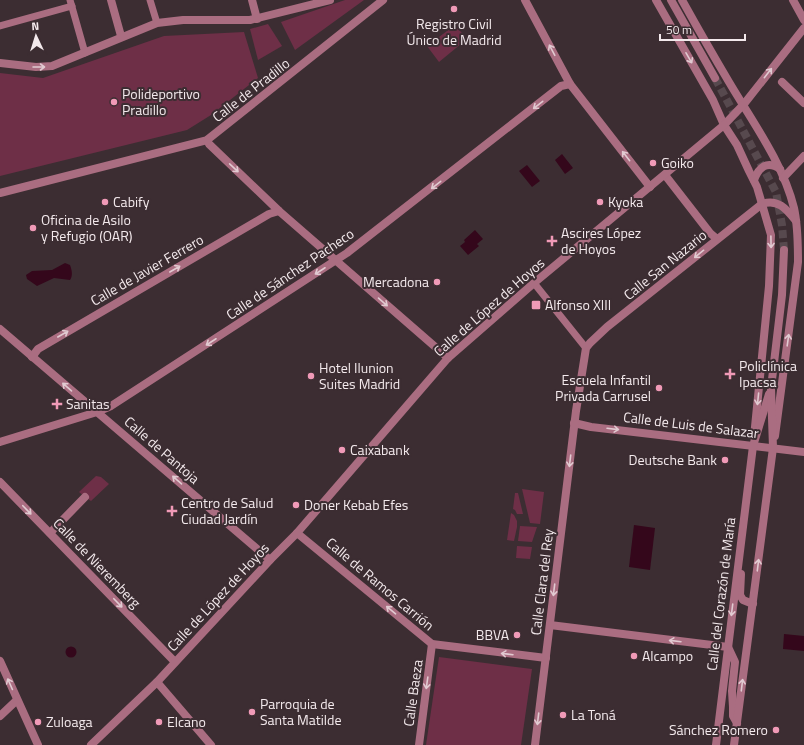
<svg xmlns="http://www.w3.org/2000/svg" width="804" height="745" font-family="'Titillium Web',sans-serif">
	<style>
		.green { fill: #6e2f47 }
		.water { fill: #34071b }
		.lines { fill: none; stroke-linecap: round; stroke-linejoin: round }
		.tertiary-tunnel { stroke: #57494e; stroke-width: 8; stroke-dasharray: 8 4; stroke-linecap: butt }
		.pedestrian { stroke: #aa6d81; stroke-width: 7 }
		.minor { stroke: #aa6d81; stroke-width: 8 }
		.tertiary { stroke: #aa6d81; stroke-width: 8 }
		.oneway { stroke: #e1cad1 }
		.poi-dot { fill: #f09ab7; stroke: #3c2d32; stroke-width: 1.5 }
		.labels { text-anchor: middle; stroke-width: 4; stroke-linejoin: round; paint-order: stroke }
		.poi-label { font-size: 14px; fill: #f3e9ec; stroke: #3c2d32; text-anchor: start }
		.street-label { font-size: 14px; fill: #f3e9ec; stroke: #3c2d32 }
	</style>
	<rect width="100%" height="100%" fill="#3c2d32"/>
	<g class="green">
		<path d="M345 0H364L295 50 281 22Z"/>
		<path d="M268 24 282 46 258 60 250 29Z"/>
		<path d="M455 25 467 39 439 62 427 46Z"/>
		<path d="M244 32 258 78 211 115 187 130 0 176V73L43 78 164 36Z"/>
		<path d="M96 476 101 477 109 484 91 501 85 497 79 492Z"/>
		<path d="M522 489 544 492 540 524 530 523Z"/>
		<path d="M515 493H518L523 514H517L515 510 513 509Z"/>
		<path d="M511 513 514 515 517 521V527L514 541 507 540Z"/>
		<path d="M520 526 537 527 532 542 518 541Z"/>
		<path d="M517 546 532 547 530 559 516 558Z"/>
		<path d="M439 657 532 669 521 745H426Z"/>
	</g>
	<g class="water">
		<path d="M562 154 573 168 565 174 555 160Z"/>
		<path d="M527 165 540 181 532 187 519 171Z"/>
		<path d="M475 230 483 239 477 244 479 246 468 255 460 246 465 242 464 240Z"/>
		<path d="M65 263 70 265C72 270 73 276 70 280L54 278 37 286 27 279 26 275 32 271 52 270Z"/>
		<path d="M634 525 655 528 650 570 629 567Z"/>
		<path d="M784 634 804 636V651L783 649Z"/>
		<circle cx="71" cy="652" r="5.5"/>
	</g>
	<g class="lines">
		<path class="tertiary-tunnel" d="M715 78 776 192 782 225 784 250"/>
		<g class="pedestrian">
			<path d="M70 0 85 53"/>
			<path d="M150 0 157 23"/>
			<path d="M0 26 72 6"/>
			<path d="M534 283 586 348"/>
		</g>
		<g class="minor">
			<path d="M111 0 121 36"/>
			<path d="M252 0 257 19"/>
			<path d="M525 0 570 84 650 187"/>
			<path d="M656 0 713 100 724 125 737 145 749 171 757 187 771 235 769 286 754 437"/>
			<path d="M682 0C697 27 713 55 729 82 752 121 783 163 794 208 798 226 798 244 798 262L775 436"/>
			<path d="M793 0 804 20"/>
			<path d="M0 63 36 67 52 66 157 23 183 20H250L330 0"/>
			<path d="M782 82 804 103"/>
			<path d="M724 125 744 104 804 28"/>
			<path d="M207 140 209 144 279 211 448 358"/>
			<path d="M665 175 710 233 717 239"/>
			<path d="M783 178 804 156"/>
			<path d="M754 180C759 167 767 160 780 169"/>
			<path d="M0 329 270 560"/>
			<path d="M32 357 38 349 269 214 279 211"/>
			<path d="M574 423 591 427 804 452"/>
			<path d="M0 442 97 412 111 406 347 253 561 86 570 84"/>
			<path d="M0 482 175 662"/>
			<path d="M50 533 85 497"/>
			<path d="M297 533 432 644 546 658"/>
			<path d="M550 625 728 647"/>
			<path d="M0 661 38 745"/>
			<path d="M157 682 211 745"/>
			<path d="M0 716 17 700"/>
			<path d="M419 745 432 644"/>
			<path d="M535 745 576 411 586 348 590 343 607 327 762 204C778 198 787 210 796 221"/>
		</g>
		<g class="tertiary">
			<path d="M671 0 715 78"/>
			<path d="M0 193 207 140 383 0"/>
			<path d="M741 574 740 595 743 600 753 604"/>
			<path d="M728 647 735 662 732 691 733 707V716L737 723"/>
			<path d="M91 745 157 682 270 560 297 533 448 358 534 283 724 125"/>
			<path d="M716 745 753 446 769 394"/>
			<path d="M734 745 773 448 771 388 782 295 784 250"/>
		</g>
	</g>
	<defs><path id="oneway-shaft" d="M-6 0H5M1.5-3L5.5 0L1.5 3" fill="none" stroke-width="1.6" stroke-linecap="round" stroke-linejoin="round"/></defs>
	<g class="oneway">
		<use href="#oneway-shaft" transform="translate(552 50) rotate(-118)"/>
		<use href="#oneway-shaft" transform="translate(689 58) rotate(60)"/>
		<use href="#oneway-shaft" transform="translate(39 67)"/>
		<use href="#oneway-shaft" transform="translate(768 73) rotate(-52)"/>
		<use href="#oneway-shaft" transform="translate(538 105) rotate(142)"/>
		<use href="#oneway-shaft" transform="translate(626 156) rotate(-128)"/>
		<use href="#oneway-shaft" transform="translate(234 168) rotate(43)"/>
		<use href="#oneway-shaft" transform="translate(436 185) rotate(142)"/>
		<use href="#oneway-shaft" transform="translate(771 242) rotate(89)"/>
		<use href="#oneway-shaft" transform="translate(699 254) rotate(141)"/>
		<use href="#oneway-shaft" transform="translate(175 269) rotate(-30)"/>
		<use href="#oneway-shaft" transform="translate(320 271) rotate(147)"/>
		<use href="#oneway-shaft" transform="translate(383 302) rotate(41)"/>
		<use href="#oneway-shaft" transform="translate(63 334) rotate(-30)"/>
		<use href="#oneway-shaft" transform="translate(788 340) rotate(-82)"/>
		<use href="#oneway-shaft" transform="translate(211 342) rotate(147)"/>
		<use href="#oneway-shaft" transform="translate(67 387) rotate(-139)"/>
		<use href="#oneway-shaft" transform="translate(758 399) rotate(96)"/>
		<use href="#oneway-shaft" transform="translate(613 429) rotate(7)"/>
		<use href="#oneway-shaft" transform="translate(570 461) rotate(97)"/>
		<use href="#oneway-shaft" transform="translate(177 480) rotate(-139)"/>
		<use href="#oneway-shaft" transform="translate(27 510) rotate(46)"/>
		<use href="#oneway-shaft" transform="translate(758 565) rotate(-83)"/>
		<use href="#oneway-shaft" transform="translate(554 590) rotate(97)"/>
		<use href="#oneway-shaft" transform="translate(118 603) rotate(46)"/>
		<use href="#oneway-shaft" transform="translate(391 610) rotate(-140)"/>
		<use href="#oneway-shaft" transform="translate(732 610) rotate(97)"/>
		<use href="#oneway-shaft" transform="translate(675 641) rotate(-173)"/>
		<use href="#oneway-shaft" transform="translate(507 654) rotate(-173)"/>
		<use href="#oneway-shaft" transform="translate(427 683) rotate(98)"/>
		<use href="#oneway-shaft" transform="translate(10 684) rotate(-114)"/>
		<use href="#oneway-shaft" transform="translate(742 685) rotate(-83)"/>
		<use href="#oneway-shaft" transform="translate(538 719) rotate(97)"/>
	</g>
	<g class="poi-dot">
		<circle cx="454" cy="9" r="4"/>
		<circle cx="114" cy="102" r="4"/>
		<circle cx="653" cy="163" r="4"/>
		<circle cx="105" cy="202" r="4"/>
		<circle cx="600" cy="202" r="4"/>
		<circle cx="33" cy="228" r="4"/>
		<path d="M550 235h4v4h4v4h-4v4h-4v-4h-4v-4h4z"/>
		<circle cx="437" cy="282" r="4"/>
		<rect x="531" y="300" width="10" height="10" rx="2"/>
		<path d="M728 368h4v4h4v4h-4v4h-4v-4h-4v-4h4z"/>
		<circle cx="311" cy="376" r="4"/>
		<circle cx="659" cy="388" r="4"/>
		<path d="M55 398h4v4h4v4h-4v4h-4v-4h-4v-4h4z"/>
		<circle cx="342" cy="450" r="4"/>
		<circle cx="725" cy="460" r="4"/>
		<circle cx="296" cy="505" r="4"/>
		<path d="M170 505h4v4h4v4h-4v4h-4v-4h-4v-4h4z"/>
		<circle cx="517" cy="635" r="4"/>
		<circle cx="634" cy="656" r="4"/>
		<circle cx="252" cy="712" r="4"/>
		<circle cx="563" cy="715" r="4"/>
		<circle cx="38" cy="722" r="4"/>
		<circle cx="159" cy="722" r="4"/>
		<circle cx="776" cy="730" r="4"/>
	</g>
	<g class="labels">
		<g class="poi-label">
			<text x="454" y="29" text-anchor="middle">Registro Civil<tspan x="454" dy="16">Único de Madrid</tspan></text>
			<text x="122" y="99">Polideportivo<tspan x="122" dy="16">Pradillo</tspan></text>
			<text x="661" y="168">Goiko</text>
			<text x="113" y="207">Cabify</text>
			<text x="608" y="207">Kyoka</text>
			<text x="41" y="225">Oficina de Asilo<tspan x="41" dy="16">y Refugio (OAR)</tspan></text>
			<text x="561" y="238">Ascires López<tspan x="561" dy="16">de Hoyos</tspan></text>
			<text x="429" y="287" text-anchor="end">Mercadona</text>
			<text x="545" y="310">Alfonso XIII</text>
			<text x="739" y="371">Policlínica<tspan x="739" dy="16">Ipacsa</tspan></text>
			<text x="319" y="373">Hotel Ilunion<tspan x="319" dy="16">Suites Madrid</tspan></text>
			<text x="651" y="385" text-anchor="end">Escuela Infantil<tspan x="651" dy="16">Privada Carrusel</tspan></text>
			<text x="66" y="409">Sanitas</text>
			<text x="350" y="455">Caixabank</text>
			<text x="717" y="465" text-anchor="end">Deutsche Bank</text>
			<text x="181" y="508">Centro de Salud<tspan x="181" dy="16">Ciudad Jardín</tspan></text>
			<text x="304" y="510">Doner Kebab Efes</text>
			<text x="509" y="640" text-anchor="end">BBVA</text>
			<text x="642" y="661">Alcampo</text>
			<text x="260" y="709">Parroquia de<tspan x="260" dy="16">Santa Matilde</tspan></text>
			<text x="571" y="720">La Toná</text>
			<text x="46" y="727">Zuloaga</text>
			<text x="167" y="727">Elcano</text>
			<text x="768" y="735" text-anchor="end">Sánchez Romero</text>
		</g>
		<g class="street-label">
			<text transform="translate(251 90) rotate(-38)" y="5">Calle de Pradillo</text>
			<text transform="translate(665 265) rotate(-39)" y="5">Calle San Nazario</text>
			<text transform="translate(147 270) rotate(-30)" y="5">Calle de Javier Ferrero</text>
			<text transform="translate(290 274) rotate(-34)" y="5">Calle de Sánchez Pacheco</text>
			<text transform="translate(489 307) rotate(-41)" y="5">Calle de López de Hoyos</text>
			<text transform="translate(691 425) rotate(7)" y="5">Calle de Luis de Salazar</text>
			<text transform="translate(162 450) rotate(41)" y="5">Calle de Pantoja</text>
			<text transform="translate(97 563) rotate(46)" y="5">Calle de Nieremberg</text>
			<text transform="translate(542 582) rotate(-83)" y="5">Calle Clara del Rey</text>
			<text transform="translate(380 584) rotate(40)" y="5">Calle de Ramos Carrión</text>
			<text transform="translate(721 594) rotate(-83)" y="5">Calle del Corazón de María</text>
			<text transform="translate(218 597) rotate(-47)" y="5">Calle de López de Hoyos</text>
			<text transform="translate(413 693) rotate(-82)" y="5">Calle Baeza</text>
		</g>
	</g>
	<g transform="translate(36 36) rotate(356)" stroke="#3c2d32" stroke-width="3" paint-order="stroke">
	<path d="M0-3L7 15L0 10L-7 15Z" fill="#f3e9ec"/>
	<text y="-6" font-size="11" font-weight="bold" text-anchor="middle" fill="#f3e9ec">N</text>
	</g>
	<path d="M660 34v6h85v-6" fill="none" stroke="#f3e9ec" stroke-width="2"/>
	<text x="666" y="34" font-size="12" fill="#f3e9ec" stroke="#3c2d32" stroke-width="3" paint-order="stroke">50 m</text>
</svg>
